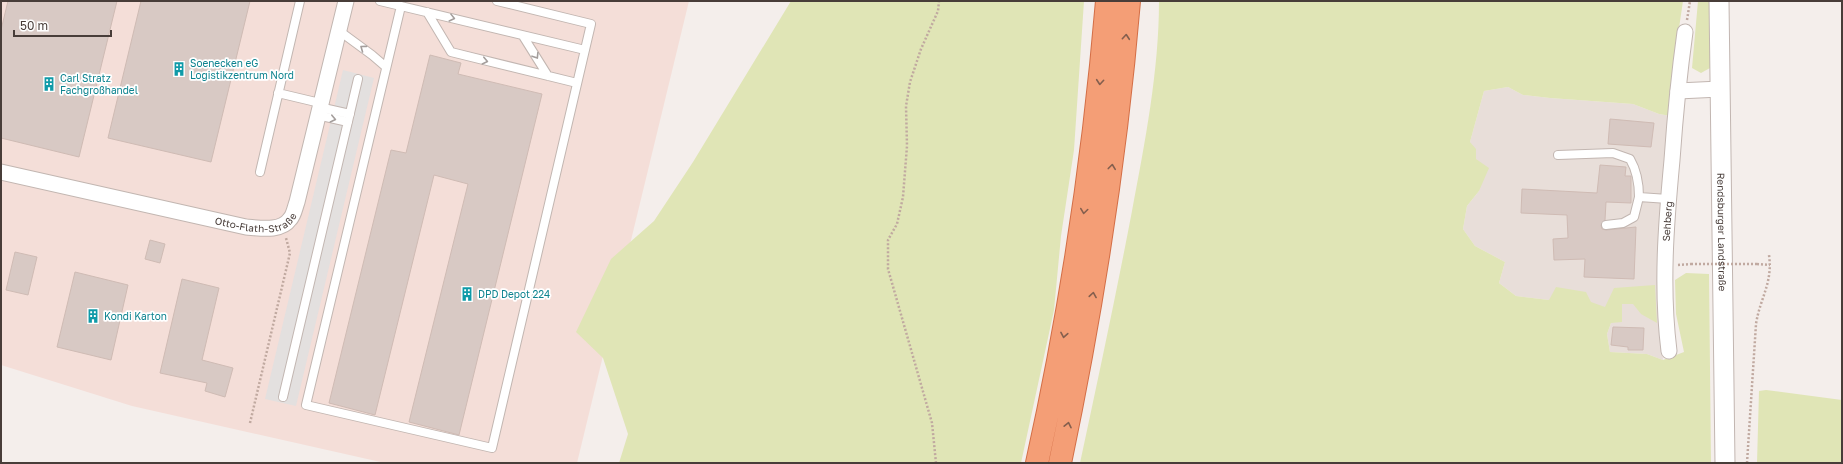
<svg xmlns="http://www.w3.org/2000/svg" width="1843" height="464" font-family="'Golos Text',sans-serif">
<rect width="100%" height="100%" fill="#f4eeeb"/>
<path fill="#e8ded9" d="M1508,87L1523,95L1550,98L1633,104L1659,114L1671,116L1661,329L1663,360L1647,354L1610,352L1607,334L1611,323L1549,300L1516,296L1499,283L1505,262L1475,246L1463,229L1467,206L1479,191L1476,159L1470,142L1484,91Z"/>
<path fill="#f4ded8" d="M1,1H689L577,463H385L132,406L1,365Z"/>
<path fill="#e0e5b6" d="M791,1H1084L1074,150L1061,236L1054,310L1021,463H619L628,434L603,358L576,332L611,259L654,221L693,162Z
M1159,1H1683L1674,62L1671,116L1659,114L1633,104L1550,98L1523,95L1508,87L1484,91L1470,142L1476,149V159L1489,168L1479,191L1467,206L1463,229L1475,246L1505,262L1499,283L1516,296L1549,300L1556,287L1586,292L1591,302L1605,307L1614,288L1655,285L1657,323L1641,314L1633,304H1622V322L1611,323L1607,334L1610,352L1647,354L1663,360L1684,352L1676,314L1675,280L1686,273L1709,274L1711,463H1080C1098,379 1116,295 1132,211C1145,142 1159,71 1159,1Z
M1698,1H1710V68L1701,73L1692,68Z
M1766,390L1842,400V463H1757L1759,391Z"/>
<path fill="#e3e0df" d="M343,70L374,78L296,406L265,399Z"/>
<path fill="#d8c9c4" stroke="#cfbbb4" d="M8,1H117L79,157L1,138V30Z
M141,1H250L211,162L108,138Z
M430,55L461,63L458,74L542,94L459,435L409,422L468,184L434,175L375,415L329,403L391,150L406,153Z
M1610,119L1654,123L1651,147L1608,144Z
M1600,165L1626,167L1625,176H1631V203L1606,202L1605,220L1601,225L1602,229L1606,230L1636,227L1634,279L1584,277L1585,259L1554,260L1553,239L1568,238L1567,215L1521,213L1522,189L1597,193Z
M150,240L165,244L160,263L145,259Z
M15,252L37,257L28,295L6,290Z
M75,272L128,285L111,360L57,347Z
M182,279L219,288L202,360L233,368L225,397L205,391L207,383L160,373Z
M1613,327L1644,328L1643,350H1628V347L1611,345Z"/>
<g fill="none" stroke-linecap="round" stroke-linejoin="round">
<defs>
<path id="service" d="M380,1L585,50
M401,6L306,405L492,448L591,24L497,1
M427,12L451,52L577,83
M338,30L372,55L386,67
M523,36L548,76
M278,93L320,103
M319,107L350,114
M317,115L348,122
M1558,155L1613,153L1630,159C1637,171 1639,183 1639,197
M260,172L300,1
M1606,225L1623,223L1634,217L1639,197L1668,199
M283,397L358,79"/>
<g id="minor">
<path d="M1678,91L1720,89"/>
<path id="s1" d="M1,172L246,227C260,228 281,232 290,219C294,215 295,207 297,202L346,1"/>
<path id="s2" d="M1669,351C1661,287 1666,224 1672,160C1675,117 1679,75 1685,32"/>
</g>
<g id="tertiary">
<path id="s3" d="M1719,1L1725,463"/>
</g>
<path id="motorway" d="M1037,463C1071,310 1094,157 1107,1
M1060,463C1092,310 1116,157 1129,1"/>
</defs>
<use href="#service" stroke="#c2b6b1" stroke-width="10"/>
<use href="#minor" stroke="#c2b6b1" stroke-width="17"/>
<use href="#tertiary" stroke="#c2b6b1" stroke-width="21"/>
<use href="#motorway" stroke="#d36e46" stroke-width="24"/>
<path stroke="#c0a9a0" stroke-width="2.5" stroke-dasharray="2 2" stroke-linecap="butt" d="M1687,20L1690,1
M1757,264L1770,265
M1678,265L1691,264
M250,423L290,253L286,238
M936,463L932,423L888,269V240L897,224L903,197L907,146L906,106L910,82L921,49L938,11L939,1
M1747,463L1756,324C1760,298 1773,283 1769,255"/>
<use href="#service" stroke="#fff" stroke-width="8"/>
<use href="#minor" stroke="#fff" stroke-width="15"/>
<use href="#tertiary" stroke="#fff" stroke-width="19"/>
<use href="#motorway" stroke="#f49e76" stroke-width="22"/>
<path stroke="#c0a9a0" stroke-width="2.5" stroke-dasharray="2 2" stroke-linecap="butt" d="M1691,264H1757"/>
</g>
<defs><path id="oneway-chevron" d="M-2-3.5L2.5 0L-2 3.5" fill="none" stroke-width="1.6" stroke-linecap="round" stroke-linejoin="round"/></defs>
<g stroke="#a49e9c">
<use href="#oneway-chevron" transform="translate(452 18) rotate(14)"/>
<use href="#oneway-chevron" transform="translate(363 48) rotate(-144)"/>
<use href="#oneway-chevron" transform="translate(536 56) rotate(58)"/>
<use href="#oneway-chevron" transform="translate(485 61) rotate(13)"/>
<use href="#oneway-chevron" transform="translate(333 119) rotate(13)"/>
</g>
<g stroke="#845f4e">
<use href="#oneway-chevron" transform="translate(1126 37) rotate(-85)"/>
<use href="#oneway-chevron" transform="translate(1100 82) rotate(95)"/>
<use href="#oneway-chevron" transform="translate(1112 167) rotate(-83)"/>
<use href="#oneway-chevron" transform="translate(1084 211) rotate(98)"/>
<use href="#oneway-chevron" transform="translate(1093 295) rotate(-81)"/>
<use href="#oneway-chevron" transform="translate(1064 335) rotate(100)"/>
<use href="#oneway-chevron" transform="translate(1068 425) rotate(-78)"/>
</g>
<defs>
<symbol id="building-bare" viewBox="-9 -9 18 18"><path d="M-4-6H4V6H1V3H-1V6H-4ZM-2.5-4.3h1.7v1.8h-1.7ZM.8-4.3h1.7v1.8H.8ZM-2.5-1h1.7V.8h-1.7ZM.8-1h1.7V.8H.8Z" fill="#0f9aa8" stroke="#fff" stroke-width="2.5" paint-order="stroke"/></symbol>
</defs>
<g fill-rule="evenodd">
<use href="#building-bare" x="169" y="59" width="20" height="20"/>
<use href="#building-bare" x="39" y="74" width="20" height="20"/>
<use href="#building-bare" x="457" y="284" width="20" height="20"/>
<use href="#building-bare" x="83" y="306" width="20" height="20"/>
</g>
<g text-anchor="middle" stroke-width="3.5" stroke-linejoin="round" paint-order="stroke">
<g font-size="10" fill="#0d838f" stroke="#fff" text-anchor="start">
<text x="190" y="67">Soenecken eG<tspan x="190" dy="12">Logistikzentrum Nord</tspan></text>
<text x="60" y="82">Carl Stratz<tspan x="60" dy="12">Fachgroßhandel</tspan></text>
<text x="478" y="298">DPD Depot 224</text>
<text x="104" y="320">Kondi Karton</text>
</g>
<g font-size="10" fill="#483d39" stroke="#fff">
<text dy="4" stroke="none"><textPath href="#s1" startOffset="262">Otto-Flath-Straße</textPath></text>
<text dy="4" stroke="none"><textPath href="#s2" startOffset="130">Sehberg</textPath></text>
<text dy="4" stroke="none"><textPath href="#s3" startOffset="231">Rendsburger Landstraße</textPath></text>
</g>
</g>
<rect width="1843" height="464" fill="none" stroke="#483d39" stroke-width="4"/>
<path d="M14 30v6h97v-6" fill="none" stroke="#483d39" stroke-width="2"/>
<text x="20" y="30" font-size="12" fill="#483d39" stroke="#ffffff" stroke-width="3" paint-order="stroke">50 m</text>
</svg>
